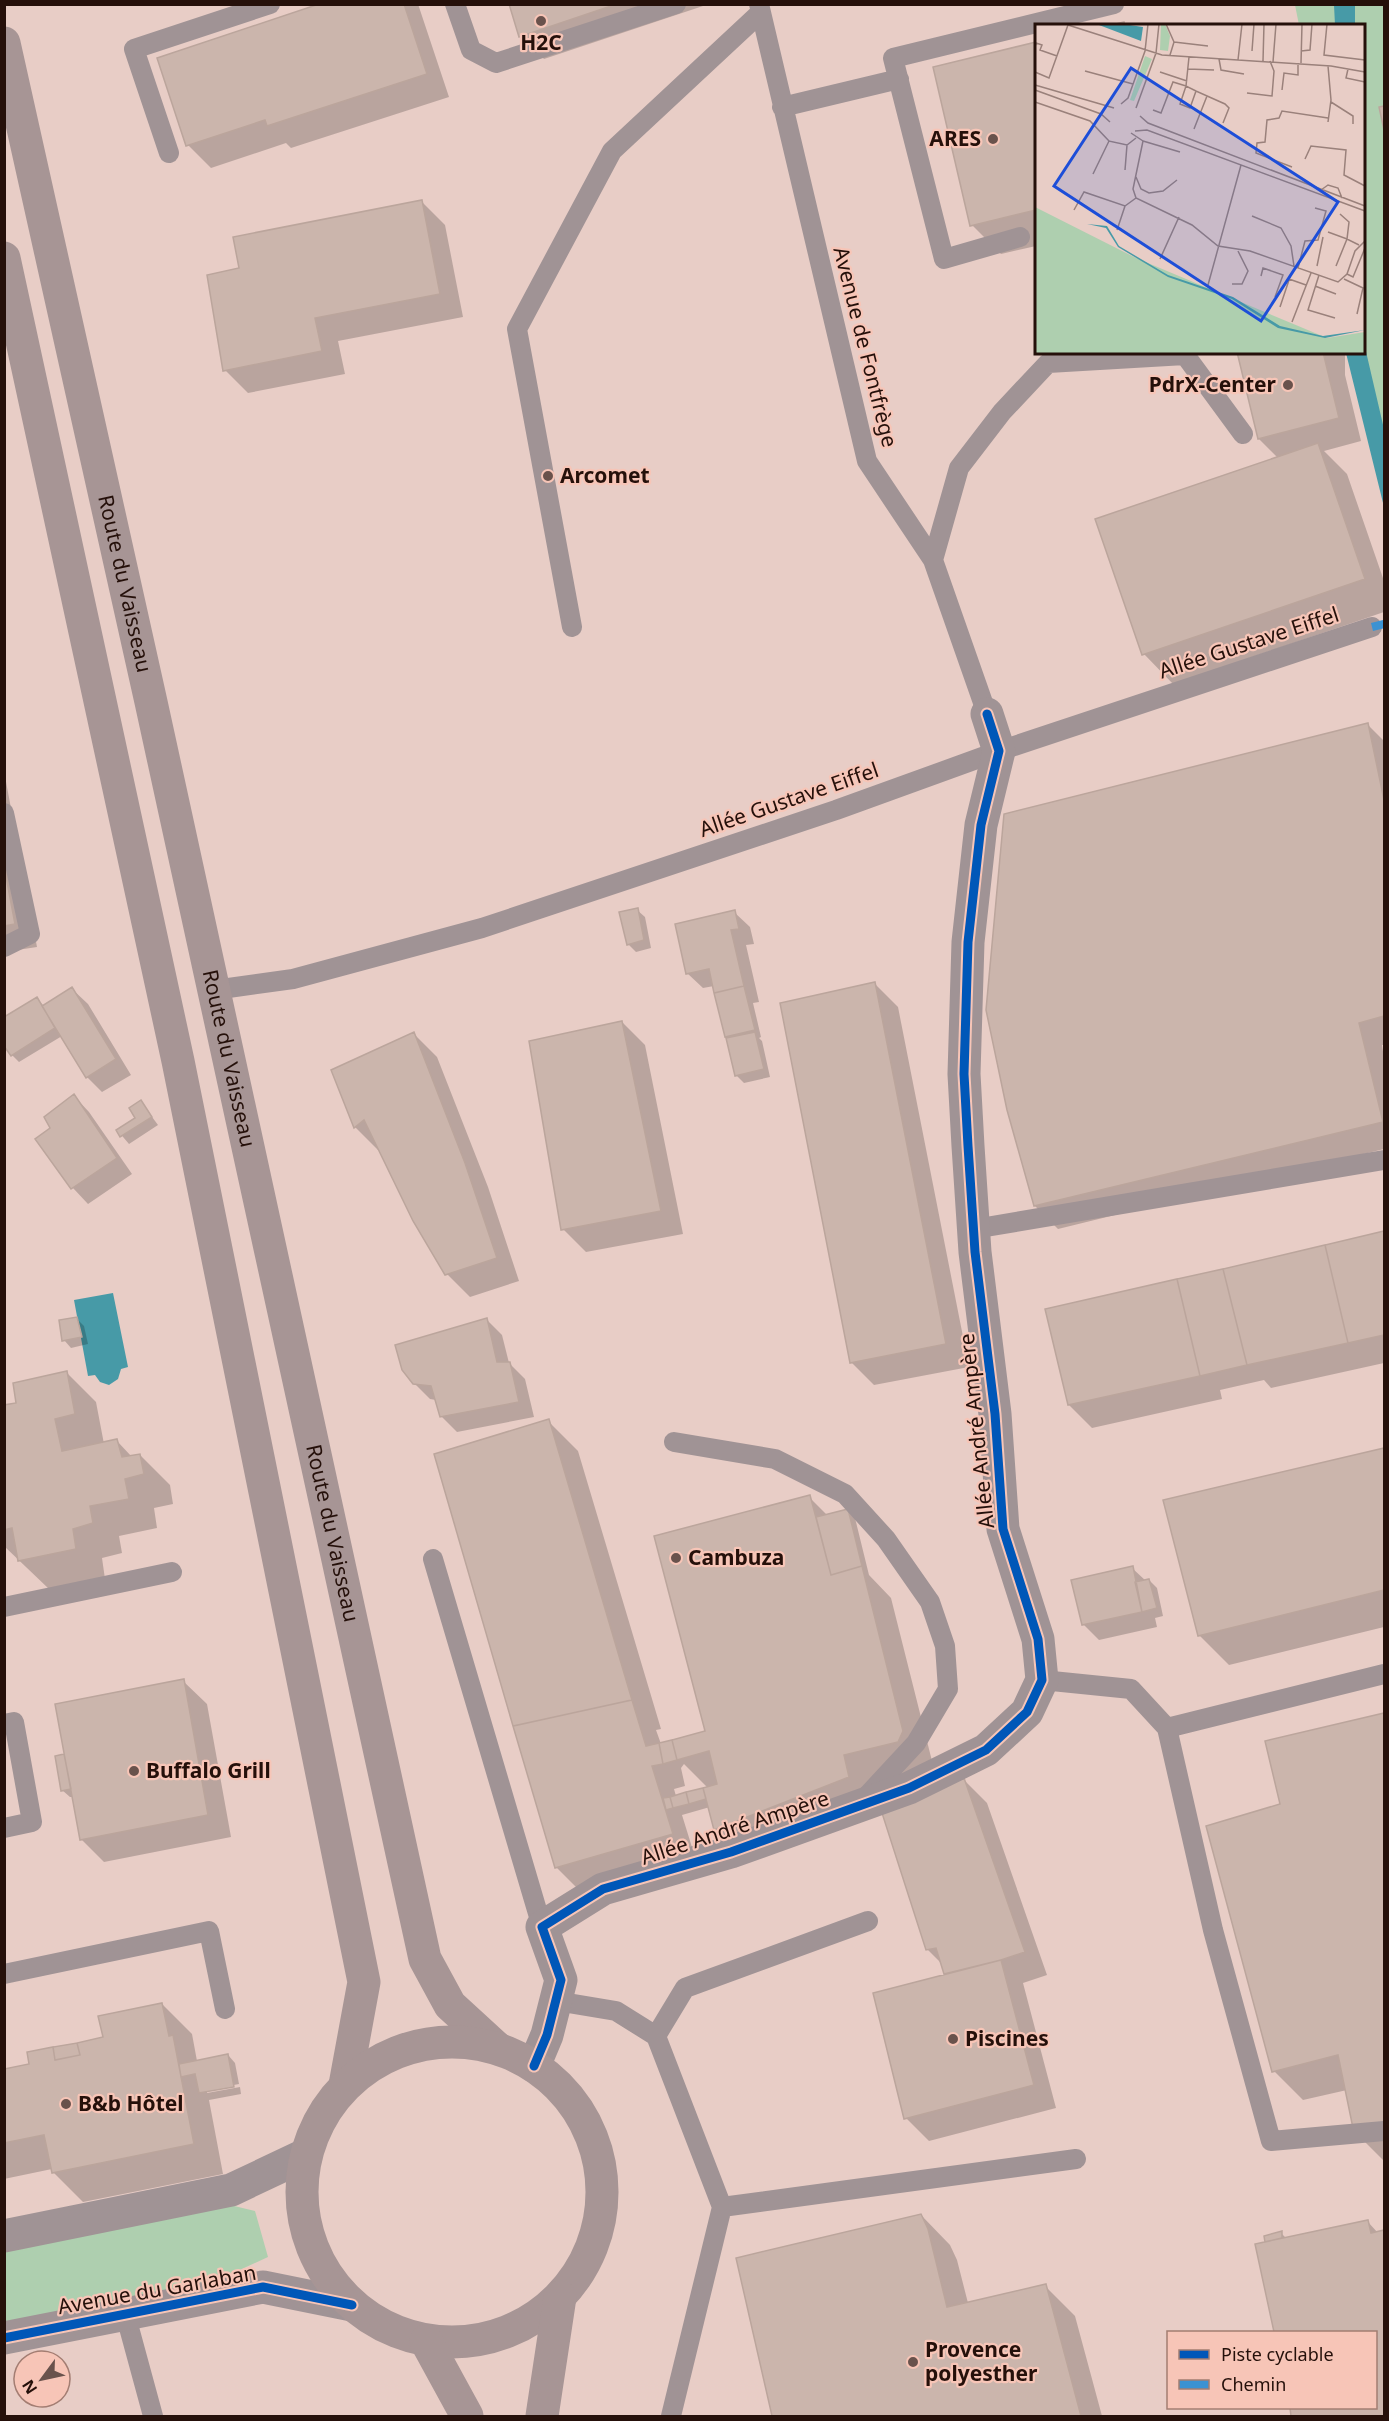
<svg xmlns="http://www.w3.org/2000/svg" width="1389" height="2421" font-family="'Noto Sans',sans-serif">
<rect width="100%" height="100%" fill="#e8cdc6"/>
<path fill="#aecfaf" d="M1295,5H1384V502L1364,352V26L1299,25Z
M230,2205L255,2211L268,2257L222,2278L5,2326L4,2250Z"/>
<path fill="#479aa7" d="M1334,5H1355V25H1335Z
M1364,343L1384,429V507L1346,353L1364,352Z
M113,1293L128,1367L121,1369L118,1379L109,1385L100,1382L95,1375L88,1376L74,1300Z"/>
<path fill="#0003" fill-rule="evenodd" d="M323,4H418L449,97L291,148L286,143L211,168L188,145Z
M510,4H706V5L544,59L521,36Z
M1036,44V246L1001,254L972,225L935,68Z
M422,202L445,225L463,317L338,341L345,374L248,393L225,370L241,269Z
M1239,352H1345V375L1361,441L1324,451L1347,474L1384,581V612L1173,684L1144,654L1097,520L1278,458L1259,439Z
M1368,725L1384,741V1045H1382L1384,1058V1149L1058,1229L1035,1206Z
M4,771L37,947L4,952Z
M637,910L645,917L651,948L636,952L628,944Z
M734,912L750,927L754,944L746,945L759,1002L753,1003L761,1037L759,1038L762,1041L770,1077L744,1083L736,1075L714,986L703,988L687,973Z
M875,984L898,1007L969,1367L874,1385L851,1362Z
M72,989L88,1004L131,1075L102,1092L87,1077L62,1036L19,1062L12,1055L37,999L44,1006Z
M622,1022L645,1045L683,1234L586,1252L563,1229Z
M414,1034L437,1057L488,1187L519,1281L470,1297L447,1274L380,1148L378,1150L355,1127Z
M74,1096L89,1112L132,1174L88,1204L73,1188L37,1139L52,1128Z
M141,1102L158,1125L129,1144L118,1131L137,1118Z
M1384,1233V1363L1271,1388L1264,1380L1220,1390L1222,1399L1092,1428L1069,1405L1047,1311Z
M77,1319L84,1326L88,1344L71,1348L64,1340Z
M486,1319L502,1335L509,1363L525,1379L534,1417L457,1432L441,1416L436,1400L430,1399L414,1383Z
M67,1373L96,1402L104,1444L117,1441L132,1457L140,1455L170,1485L173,1504L154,1508L157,1528L119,1536L122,1553L102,1558L105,1579L49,1589L4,1546V1407L17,1404Z
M548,1421L578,1451L661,1729L656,1730L661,1744L707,1732L809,1497L828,1516L847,1511L855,1518L869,1575L891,1598L932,1761L745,1859L715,1829L710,1807L682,1815L695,1857L579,1890L556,1867ZM684,1764L708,1788L676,1796L674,1789L685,1786L681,1768Z
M1384,1449V1627L1229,1665L1199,1635L1165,1501Z
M1132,1568L1146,1581L1149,1580L1157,1588L1163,1616L1155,1618L1157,1627L1099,1640L1083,1624Z
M183,1681L207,1704L231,1837L104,1862L81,1839L73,1797H70L62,1790L63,1756L66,1759Z
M1384,1714V2161L1355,2132L1347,2090L1303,2100L1274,2071L1282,1805L1267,1742Z
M964,1780L987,1803L1047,1975L1023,1983L1056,2108L929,2141L906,2118L946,1976L943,1965L927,1949Z
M162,2004L192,2034L197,2061L228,2055L235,2063L239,2084L207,2090V2093L240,2087L241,2094L209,2100L223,2174L83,2202L53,2172L52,2169L4,2179V2070L31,2065L104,2038Z
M921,2215L950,2245L957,2260L968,2303L1045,2286L1075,2316L1102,2416H774L738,2259Z
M1368,2222L1378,2233L1384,2231V2416H1293L1291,2408H1376V2332H1275L1257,2245L1267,2243L1281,2233L1287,2239Z"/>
<path fill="#cbb5ac" stroke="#bba59c" stroke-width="1.5" d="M319,4H404L427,74L267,126L265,120L186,146L157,58Z
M509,4H617L519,37Z
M1124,22L1125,26H1108Z
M1036,42V210L970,226L933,67Z
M1384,106V130L1379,107Z
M422,200L440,294L315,318L322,351L223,371L207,275L239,268L233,237Z
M1237,352H1323L1339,418L1258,439Z
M1318,443L1365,579L1142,655L1095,519Z
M1368,723L1384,800V1016L1359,1023L1383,1122L1034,1206L1007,1110L986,1010L1004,814Z
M4,866L15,924L4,926Z
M638,908L644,940L627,945L619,912Z
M735,910L739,929L731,930L744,986L714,993L709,969L686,974L675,924Z
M875,982L946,1344L850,1363L780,1003Z
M744,986L755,1030L725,1037L714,993Z
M72,987L116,1059L86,1078L42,1006Z
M37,997L55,1028L11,1056L4,1046V1017Z
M622,1021L661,1211L561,1230L529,1041Z
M414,1032L465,1163L497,1258L445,1275L413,1221L364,1120L354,1128L331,1070Z
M755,1032L764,1069L735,1076L726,1038Z
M74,1094L117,1158L71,1189L35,1139L50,1128L44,1117Z
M141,1100L152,1117L120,1137L116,1130L135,1118L129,1108Z
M1384,1231V1335L1348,1343L1325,1245Z
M1325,1245L1348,1343L1247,1365L1223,1269Z
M1223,1269L1247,1365L1200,1376L1177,1279Z
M1177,1279L1200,1376L1068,1405L1045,1309Z
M77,1317L82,1337L62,1341L59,1320Z
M487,1318L497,1362H510L519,1402L440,1417L431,1386L413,1384L402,1370L395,1345Z
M67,1371L75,1414L55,1419L62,1451L117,1439L122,1457L140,1454L144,1474L125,1479L129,1499L90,1506L93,1523L73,1529L76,1549L18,1561L12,1528L4,1530V1405L16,1403L13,1383Z
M549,1419L632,1700L513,1726L434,1454Z
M1384,1448V1590L1198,1636L1163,1500Z
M810,1495L831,1575L862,1566L903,1731L898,1742L844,1755L849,1777L714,1830L703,1788L717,1784L709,1751L677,1760L672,1740L705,1731L654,1536Z
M848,1509L862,1566L831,1575L816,1517Z
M1133,1566L1142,1612L1082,1625L1071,1580Z
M1149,1579L1157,1608L1142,1612L1135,1582Z
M184,1679L208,1815L80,1840L55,1704Z
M632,1700L646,1746L659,1743L663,1764L652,1766L673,1834L555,1868L513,1726Z
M1384,1713V2125L1354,2133L1338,2055L1272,2072L1206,1826L1280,1804L1265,1741Z
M672,1740L677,1760L663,1764L659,1743Z
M64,1754L71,1789L61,1791L55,1756Z
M964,1778L1025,1952L1001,1960L944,1974L936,1948L926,1950L882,1813Z
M703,1788L706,1799L689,1804L686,1792Z
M686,1792L689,1804L673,1808L670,1797Z
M670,1797L673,1808L666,1810L663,1798Z
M1001,1960L1034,2085L904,2119L873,1993Z
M162,2003L169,2036L173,2035L194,2144L52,2173L44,2135L4,2143V2069L29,2064L27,2052L53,2047L55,2060L80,2055L77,2043L103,2037L98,2016Z
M77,2043L80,2055L55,2060L53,2047Z
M228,2054L234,2087L199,2093L195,2074L181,2077L179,2064Z
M921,2214L928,2229L947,2307L1046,2284L1081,2416H772L736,2258Z
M1368,2220L1371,2233L1384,2230V2416H1291L1290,2408H1376V2332H1274L1255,2244Z
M1282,2231V2238L1265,2242L1264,2236Z"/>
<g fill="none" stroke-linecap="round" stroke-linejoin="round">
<path stroke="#a09395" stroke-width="20" d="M455,4L471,50L496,63L676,4
M759,4L867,461L933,560L987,714
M782,107L899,79
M169,153L134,49L270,4
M1020,237L944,259L893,58L1114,4
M933,560L959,468L1002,412L1048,363L1185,355L1243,434
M572,627L517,329L612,151L760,13
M4,813L30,934L4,947
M214,990L293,979L482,928L836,810L999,751L1372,627
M974,1229L1384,1160
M674,1442L775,1459L845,1494L886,1539L930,1602L945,1646L948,1689L916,1743L865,1798
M433,1559L542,1927
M4,1607L172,1572
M1042,1680L1131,1689L1167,1728L1213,1930L1271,2141L1384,2131
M4,1724L14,1722L32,1822L4,1828
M1167,1728L1384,1674
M4,1974L209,1931L225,2009
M556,2001L616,2011L656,2036L722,2207L1076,2159
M656,2036L685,1988L868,1921
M125,2313L153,2416
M671,2416L722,2207"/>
<path stroke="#a09395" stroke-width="33" d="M534,2066L547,2035L561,1980L542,1927L603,1889L731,1852L909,1788L986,1750L1027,1712L1042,1680L1038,1639L1003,1529L995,1414L975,1252L968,1146L964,1074L968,942L981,825L999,751L987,714
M4,2236L231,2190L305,2155
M4,2338L263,2287L352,2305"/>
<g stroke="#a79595" stroke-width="33">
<path id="s1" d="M4,43L151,702L425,1959L450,2005L497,2048"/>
<path d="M4,258L178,1061L364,1982L345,2085"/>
<circle cx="452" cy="2192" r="150"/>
<path d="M426,2341L467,2416"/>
<path d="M542,2416L560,2297"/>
</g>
<path stroke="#3b92d2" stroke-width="8" stroke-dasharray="15 8" stroke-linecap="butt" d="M1372,627L1384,624"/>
<defs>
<path id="cycleway" d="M534,2066L547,2035L561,1980L542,1927L603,1889L731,1852L909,1788L986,1750L1027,1712L1042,1680L1038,1639L1003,1529L995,1414L975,1252L968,1146L964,1074L968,942L981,825L999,751L987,714
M4,2338L263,2287L352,2305"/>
</defs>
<use href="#cycleway" stroke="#f7c5b7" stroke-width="13"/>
<use href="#cycleway" stroke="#0057b8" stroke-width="9"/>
</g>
<g fill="#69524c" stroke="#f7c5b7" stroke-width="2">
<circle cx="541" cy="21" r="6"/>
<circle cx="993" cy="139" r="6"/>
<circle cx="1288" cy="385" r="6"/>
<circle cx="548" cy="476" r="6"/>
<circle cx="676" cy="1558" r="6"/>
<circle cx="134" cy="1771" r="6"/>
<circle cx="953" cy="2039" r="6"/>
<circle cx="66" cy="2104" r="6"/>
<circle cx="913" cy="2362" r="6"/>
</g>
<g text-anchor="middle" stroke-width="4.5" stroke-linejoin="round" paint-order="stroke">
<g font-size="21" font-weight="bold" fill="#25100a" stroke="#f7c5b7" text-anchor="start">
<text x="541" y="50" text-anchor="middle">H2C</text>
<text x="981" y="146" text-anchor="end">ARES</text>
<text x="1276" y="392" text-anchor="end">PdrX-Center</text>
<text x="560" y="483">Arcomet</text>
<text x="688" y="1565">Cambuza</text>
<text x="146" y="1778">Buffalo Grill</text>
<text x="965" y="2046">Piscines</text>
<text x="78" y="2111">B&amp;b Hôtel</text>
<text x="925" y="2357">Provence<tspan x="925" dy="24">polyesther</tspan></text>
</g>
<g font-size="21" fill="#25100a" stroke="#f7c5b7">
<text transform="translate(865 347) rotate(76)" y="7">Avenue de Fontfrège</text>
<text dy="7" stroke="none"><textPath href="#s1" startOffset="554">Route du Vaisseau</textPath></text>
<text transform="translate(1249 643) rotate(-18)" y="7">Allée Gustave Eiffel</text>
<text transform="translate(789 800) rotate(-19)" y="7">Allée Gustave Eiffel</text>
<text dy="7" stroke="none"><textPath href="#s1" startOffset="1040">Route du Vaisseau</textPath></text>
<text transform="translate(977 1431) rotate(-96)" y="7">Allée André Ampère</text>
<text dy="7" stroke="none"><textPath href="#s1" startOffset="1526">Route du Vaisseau</textPath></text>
<text transform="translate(735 1828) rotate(-18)" y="7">Allée André Ampère</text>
<text transform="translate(157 2290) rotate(-10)" y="7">Avenue du Garlaban</text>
</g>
</g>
<g transform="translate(1035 24)">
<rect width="330" height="330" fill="#e8cdc6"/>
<path d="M126,0H130L135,12L133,27L125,26ZM110,32L117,35L99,77L95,76ZM0,183L101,234L292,314L330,308V330H0Z" fill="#aecfaf"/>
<path d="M88,0L108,3L106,17L64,1ZM52,200L72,202L84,222L133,251L198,273L245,302L288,312L330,306L290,314L243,304L197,275L133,253L83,223L71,204Z" fill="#479aa7"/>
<path fill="none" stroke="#9a817b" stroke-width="1.5" d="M131,0L139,18L135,31M292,0L289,31L330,36M139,18L173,22M0,23L1,19L7,21L5,26L22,32M217,27L219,0M266,27L275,26L277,0M184,35L186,46L209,50M203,36L207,0M228,37L229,0M238,38L241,0M266,39L267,0M153,45L179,46M313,45L311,54L330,58M50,47L98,60M0,48L14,54L33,1L127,31L296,42L330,48M125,48L152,57M0,61L79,84M0,66L66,90L75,98M247,66L249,49L263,51V39M161,67L151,62L145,80L155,84L161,67L190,80L194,84L188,99M212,69L237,72L239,47L235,37M0,78L55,97L74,117M296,78L318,92V100M86,80L93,74L110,27L113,0M101,84L121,29L124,0M118,86L126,89L138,58L151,62L154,33M105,92L113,99L330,182M293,98L296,76L293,42M159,105L172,72M100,107L112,106L330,187M96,109L108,117L98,165L101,174L157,201L183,222L215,227L303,258L312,250L320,227L330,217M108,117L145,128M270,135L276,122L311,126L309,151L330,162M257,143L221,129L222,119L230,118L232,96L244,94L247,87L293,94M90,146L92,121M58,150L74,117L92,121L101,114M101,153L106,165L114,169L128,167L142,156M286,166L293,161L303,164L307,174M39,186L49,168L90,182L101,174M217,192L246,204L256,222L259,242M82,206L90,182M293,208L312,215L314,198L305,190M125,235L144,193M282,242L288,213M301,242L312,215L324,221M263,244L270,217L283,216L291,187L280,184M312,250L318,253L330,224M284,251L273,286L300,294M226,252L228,244L248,251L240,273M254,255L271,261M309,255L328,264L322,290M197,260H207L213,247L203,227M173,261L206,141M280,262L301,270M245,283L256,250M257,298L276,249"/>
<path fill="#1d4ed8" fill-opacity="0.15" stroke="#1d4ed8" stroke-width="3" d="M96,44L303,178L226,297L19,162Z"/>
<rect width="330" height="330" fill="none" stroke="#25100a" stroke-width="3"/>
</g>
<rect width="1389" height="2421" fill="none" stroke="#25100a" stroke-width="12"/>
<rect x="1167" y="2331" width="210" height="78" fill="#f7c5b7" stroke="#a37d72" stroke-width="1.5"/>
<rect x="1179" y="2350" width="30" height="9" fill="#0057b8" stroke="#a37d72" stroke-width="1.5"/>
<text x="1221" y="2361" font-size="18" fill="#25100a">Piste cyclable</text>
<rect x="1179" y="2380" width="30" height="9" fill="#3b92d2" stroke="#a37d72" stroke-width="1.5"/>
<text x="1221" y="2391" font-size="18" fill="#25100a">Chemin</text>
<g transform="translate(42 2379) rotate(237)"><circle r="28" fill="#f7c5b7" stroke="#a37d72" stroke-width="1.5"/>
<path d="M0-4.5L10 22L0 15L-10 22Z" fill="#69524c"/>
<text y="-9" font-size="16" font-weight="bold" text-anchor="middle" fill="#25100a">N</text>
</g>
</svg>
